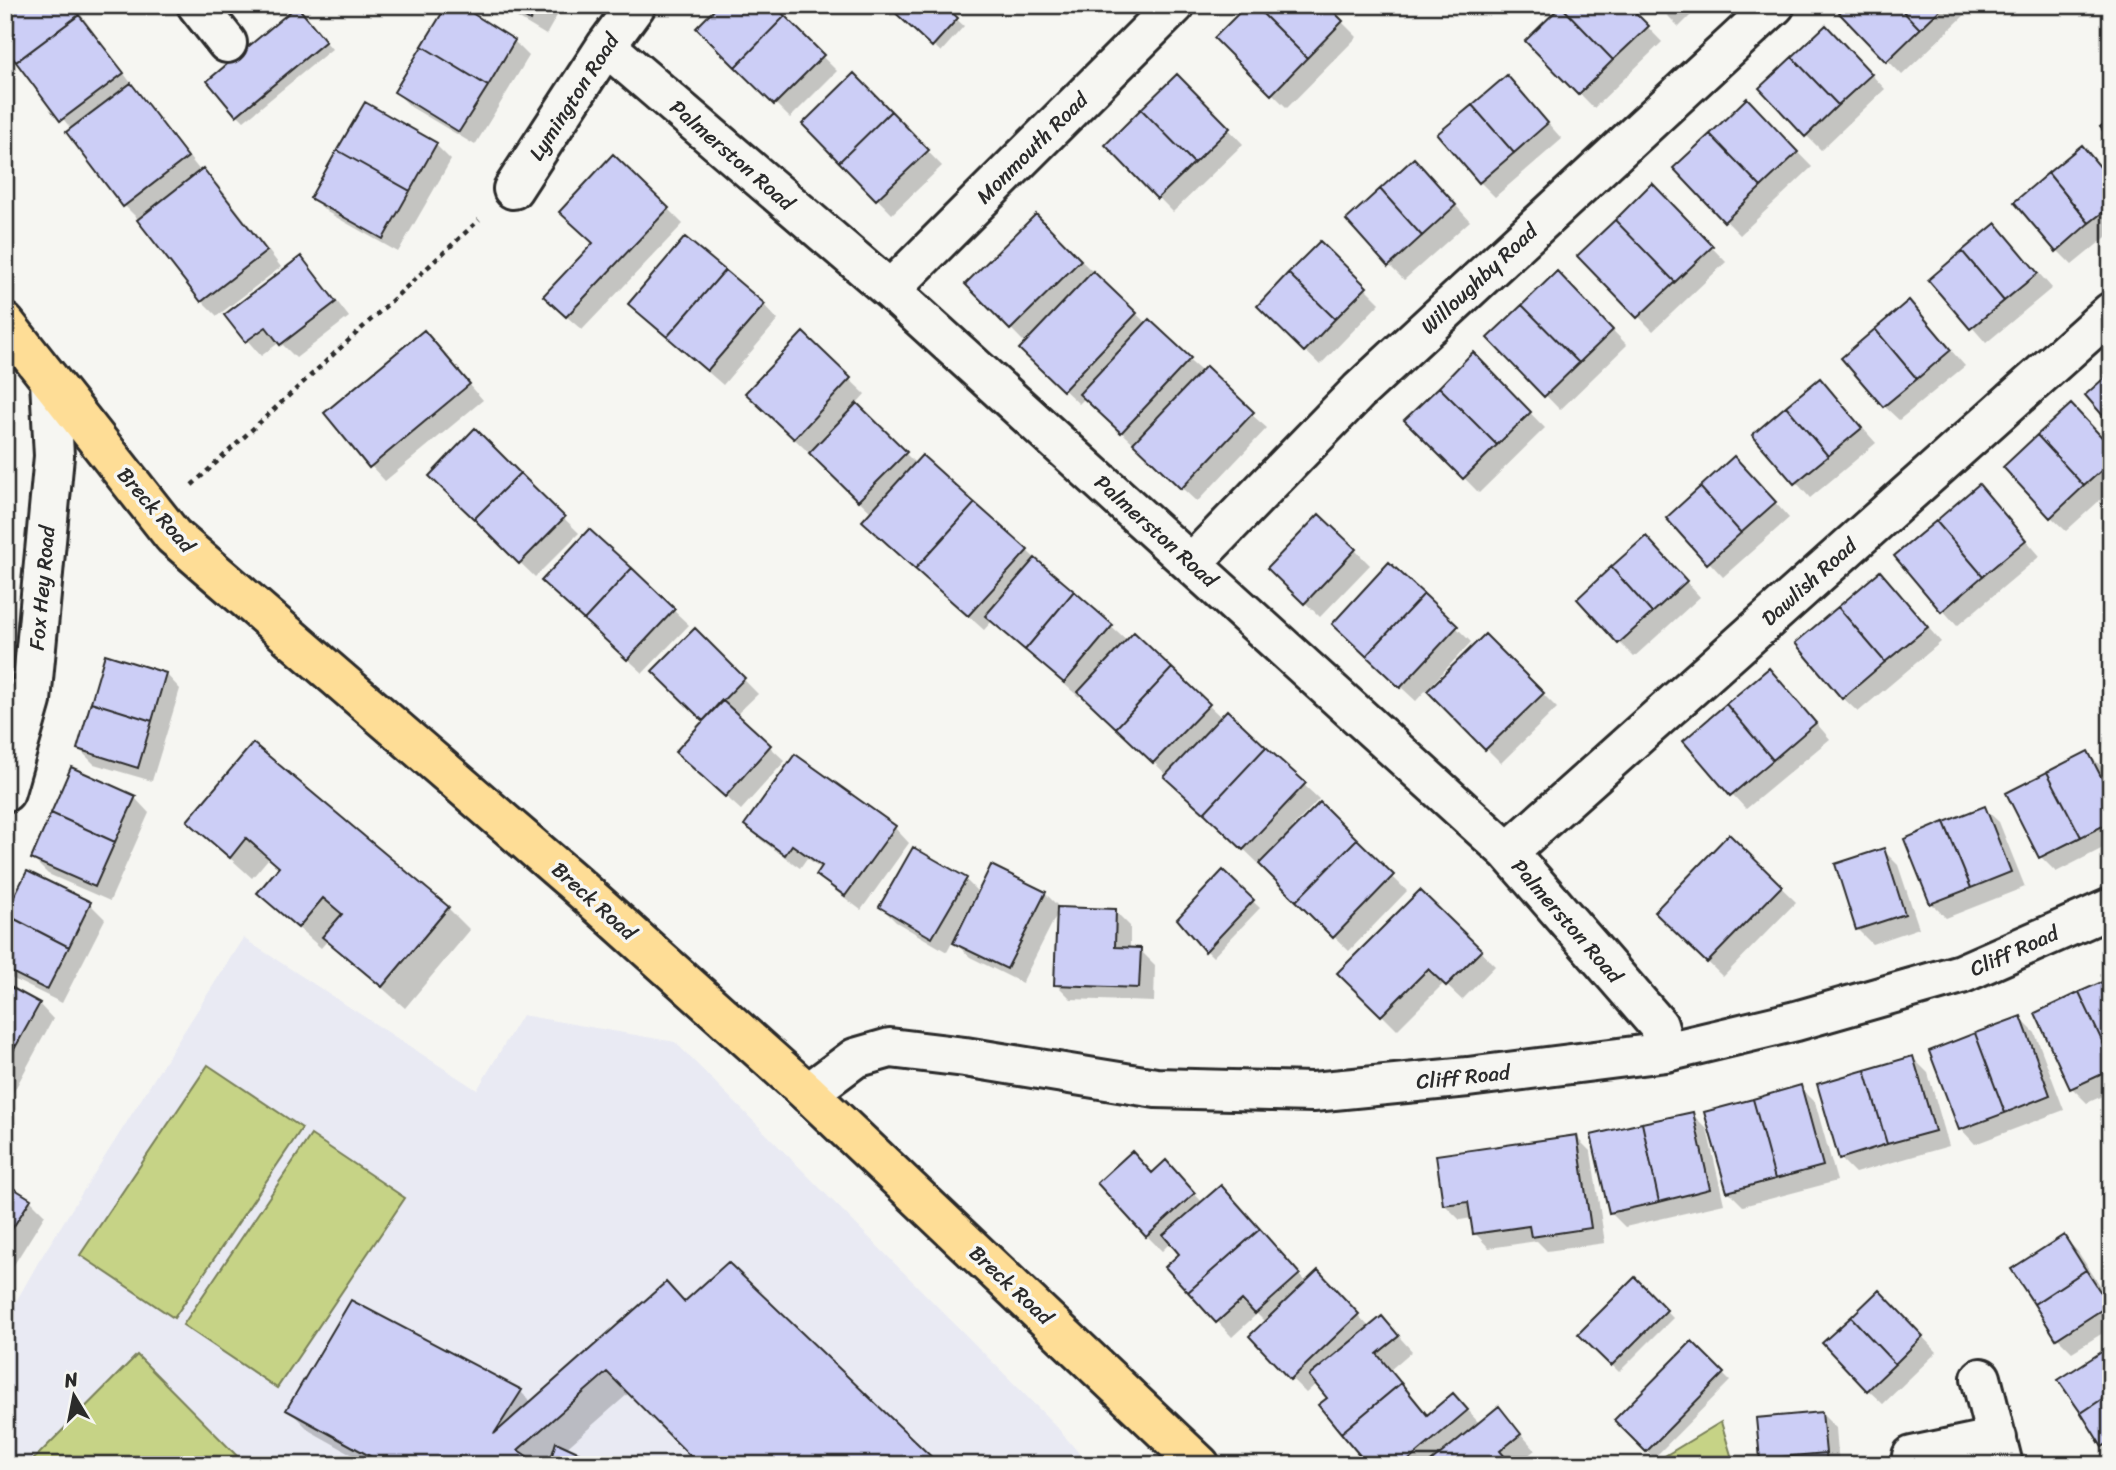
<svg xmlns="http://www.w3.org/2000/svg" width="2116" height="1470" font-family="Sriracha,sans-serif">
<rect width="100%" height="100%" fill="#f6f6f2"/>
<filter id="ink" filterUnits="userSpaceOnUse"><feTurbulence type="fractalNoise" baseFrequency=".0143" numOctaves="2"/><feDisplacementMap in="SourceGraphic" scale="14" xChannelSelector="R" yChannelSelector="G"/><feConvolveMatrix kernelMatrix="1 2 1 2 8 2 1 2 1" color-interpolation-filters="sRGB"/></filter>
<g filter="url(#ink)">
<path fill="#e9eaf3" d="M243,938L477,1090L522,1015L675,1042L1056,1426L1089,1465H5V1321L39,1261Z"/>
<path fill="#c6d386" stroke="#787f58" stroke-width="2" d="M208,1065L302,1128L174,1318L80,1255Z
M311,1135L405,1198L277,1388L183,1325Z
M137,1355L246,1465H28Z
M1721,1422L1734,1465H1650Z"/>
<path fill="#0003" d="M5,5H74L136,90L201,172L203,170L218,185L281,267L217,316L202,301L140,221L124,205L72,130L5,45Z
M496,5H563L546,35Z
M770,5L837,71L790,118L699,28Z
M891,5H941L964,26L941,52Z
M1056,5H1077L1066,16Z
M1325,5L1357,37L1287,108L1216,38Z
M1564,5H1626L1662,42L1594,108L1528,41Z
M1657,5H1701L1679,27Z
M1850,5H1961L1968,12L1902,75L1842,13Z
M304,16L332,49L244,121L237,114Z
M514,41L529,56L475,145L411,107L396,92Z
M1841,42L1885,89L1821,150L1806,135Z
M854,76L942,166L892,214L805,124Z
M1177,76L1243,144L1173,212L1107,145Z
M1507,77L1562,139L1495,197L1480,182Z
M1747,101L1812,167L1740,235L1675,169Z
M365,105L436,145L451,160L398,252L327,212L312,197Z
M2082,147L2111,179V233L2072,265L2057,250Z
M1429,176L1470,221L1404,280L1389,265Z
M1652,186L1726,262L1653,331L1579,256Z
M668,209L683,224L582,330L560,311Z
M1036,217L1147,324L1267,428L1197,502L1085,398L1079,404L1036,363L1026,344L967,284Z
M1996,225L2052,288L1986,343L1931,280Z
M1320,243L1380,303L1320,365L1259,306Z
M301,259L316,274L349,317L296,358L280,342L261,356L226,316Z
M1557,273L1627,345L1560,410L1490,338Z
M1909,303L1965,366L1899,420L1884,406Z
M630,304L764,305L778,320L723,385Z
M424,332L483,400L385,481L371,466Z
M803,335L865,394L856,404L916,464L1027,551L1128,642L1134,635L1222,718L1304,785L1319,799L1292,828L1294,831L1320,805L1407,891L1349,951L1082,693L1079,697L992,621L984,630L879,536L872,513L762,408Z
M1473,355L1545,428L1479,493L1407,420Z
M1820,380L1876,443L1810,498L1755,435Z
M475,431L579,533L535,577L431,476Z
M2111,448V490L2066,531L2051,517Z
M1749,473L1789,518L1723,577L1709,562Z
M1979,486L2040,556L1957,626L1896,557Z
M589,531L689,625L643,673L558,596Z
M1355,550L1370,565L1320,617L1270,568Z
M1660,553L1700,597L1634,657L1619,642Z
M1880,573L1941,642L1858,712L1843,698Z
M1456,627L1471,642L1434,682L1436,684L1485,636L1557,708L1501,763L1427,689L1416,701L1349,639Z
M695,630L758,694L736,715L785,761L741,810L692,766L705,721Z
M166,674L180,689L152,781L94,764L79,749Z
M1783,685L1830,739L1746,809L1732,794Z
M253,746L448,908L470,930L405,1008L328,940L321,948L259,893L280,869L268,859L252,878L189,821Z
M2088,754L2103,768L2111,784V844L2056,872L2041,857L2008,794Z
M135,798L149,813L110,901L48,874L33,859Z
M1984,808L1999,822L2025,887L1946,918L1931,903Z
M746,825L895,828L909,843L861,910L833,889L818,875L822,869L807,858L800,868L761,840Z
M1729,837L1796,902L1723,977L1656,912Z
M1883,850L1898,865L1919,928L1872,944L1857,929Z
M1223,873L1260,908L1213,957L1206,950Z
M966,880L979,893H1045L1060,908L1022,983L970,957L953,941L947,952L896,922L881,907Z
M1420,892L1495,966L1462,1000L1444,983L1397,1030L1340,973Z
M90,904L105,919L62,1003L5,975V918Z
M1115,911L1130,926V949L1140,950L1155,965L1154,1002L1071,999L1056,984Z
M2111,980V1092L2087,1103L2072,1088Z
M5,986L39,1004L53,1019L8,1102L5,1100Z
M2020,1018L2035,1033L2064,1110L1975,1144L1961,1129Z
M1913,1058L1928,1073L1949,1146L1855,1173L1840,1158Z
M1800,1087L1815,1102L1837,1181L1743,1206L1728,1191Z
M1692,1114L1707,1129L1724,1204L1625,1227L1610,1212Z
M1576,1137L1591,1152L1605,1243L1547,1251L1537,1241L1489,1248L1475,1233L1472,1218L1460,1220L1445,1205Z
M1153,1175L1180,1178L1203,1203L1236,1202L1307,1283L1333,1288L1370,1328L1382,1318L1412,1351L1390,1370L1428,1416L1453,1395L1480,1424L1499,1409L1535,1450L1516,1465H1370L1321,1406L1330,1398L1317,1383L1306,1393L1291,1378L1265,1322L1257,1314L1232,1337L1167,1267L1182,1254L1171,1242L1162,1251L1147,1236Z
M5,1185L30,1200L45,1215L10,1271L5,1268Z
M2064,1237L2078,1252L2111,1302V1328L2072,1352L2058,1338Z
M1635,1279L1673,1318L1619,1372L1580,1334Z
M666,1284L685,1303L629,1393L547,1465H371L310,1431L288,1409L521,1392L532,1403Z
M1894,1307L1937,1352L1883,1404L1868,1390Z
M1692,1344L1730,1381L1654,1458L1617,1420Z
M2111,1348V1453L2104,1446Z
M1821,1413L1836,1428L1839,1465H1763Z"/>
<path fill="#cccef6" stroke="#2b2b2b" stroke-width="2" d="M5,5H72L79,15L16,62L5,48Z
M447,5H459L515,40L488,86L422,46Z
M504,5H540L530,21Z
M719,5H773L785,16L735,67L696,28Z
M944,5L958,18L932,47L888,6Z
M1247,5H1254L1307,58L1271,95L1214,38Z
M1254,5H1327L1343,21L1307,58Z
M1628,5L1649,26L1613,60L1561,6Z
M1848,5H1897L1920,29L1886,62L1839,13Z
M1897,5H1945L1920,29Z
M297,6L326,41L236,116L207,81Z
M1561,6L1613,60L1578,95L1525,41Z
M79,15L124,73L60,121L16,62Z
M785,16L824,55L774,105L735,67Z
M1826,25L1872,74L1838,105L1792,57Z
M422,46L488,86L459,132L394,92Z
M1792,57L1838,105L1805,137L1759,88Z
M854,73L891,111L839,162L802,124Z
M1177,74L1230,128L1194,163L1141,109Z
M1507,75L1548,123L1514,153L1472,105Z
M131,83L188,157L123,207L66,132Z
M1747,98L1798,152L1761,187L1710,134Z
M365,102L437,143L410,191L337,150Z
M1472,105L1514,153L1479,183L1437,134Z
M1141,109L1194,163L1157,199L1105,145Z
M891,111L929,150L876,200L839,162Z
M2111,118V140L2100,127Z
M1710,134L1761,187L1724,222L1673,168Z
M2082,145L2111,180V206L2089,223L2048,173Z
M337,150L410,191L383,239L310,198Z
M613,154L669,208L566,317L543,296L593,243L559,212Z
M1414,158L1456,205L1422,236L1380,189Z
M203,168L267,251L201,302L137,220Z
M2048,173L2089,223L2056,252L2014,202Z
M1652,183L1713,246L1675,282L1615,220Z
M1380,189L1422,236L1388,267L1346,220Z
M1036,214L1081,260L1010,330L965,284Z
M1615,220L1675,282L1637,318L1577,256Z
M1996,223L2038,273L2004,301L1962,251Z
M685,237L725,270L667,337L628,304Z
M1320,241L1367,287L1335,319L1288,273Z
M1962,251L2004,301L1970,329L1928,280Z
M301,256L336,302L280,345L266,327L245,342L224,315Z
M725,270L765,304L707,371L667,337Z
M1093,271L1137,313L1063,391L1019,349Z
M1557,271L1613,330L1579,363L1522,305Z
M1288,273L1335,319L1304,352L1257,306Z
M1909,300L1951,350L1917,379L1875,329Z
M1522,305L1579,363L1544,397L1487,338Z
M1149,319L1191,358L1121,433L1079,394Z
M1875,329L1917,379L1883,407L1841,358Z
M424,330L470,384L369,468L324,413Z
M803,332L851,378L794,439L745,393Z
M1473,352L1531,412L1497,445L1439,387Z
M1206,366L1254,412L1181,489L1133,443Z
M2111,372V425L2085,395Z
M1820,378L1862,428L1828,456L1786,406Z
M1439,387L1497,445L1463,479L1404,420Z
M857,403L907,452L858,501L809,453Z
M2071,404L2111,447V462L2084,486L2037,435Z
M1786,406L1828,456L1794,484L1752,435Z
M475,428L520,473L474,519L429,476Z
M2037,435L2084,486L2050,518L2003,467Z
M922,455L975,503L915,569L862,521Z
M1734,456L1776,502L1741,533L1700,487Z
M520,473L565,517L519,564L474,519Z
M1979,484L2026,540L1983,576L1936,521Z
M1700,487L1741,533L1707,564L1666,518Z
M975,503L1028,550L968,616L915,569Z
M1319,514L1356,549L1304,604L1267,568Z
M1936,521L1983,576L1941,612L1894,556Z
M589,529L632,568L584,620L541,581Z
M1646,536L1687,581L1652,613L1611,567Z
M1035,558L1074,591L1025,650L985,616Z
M1389,562L1424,594L1366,656L1332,624Z
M1611,567L1652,613L1618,644L1577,599Z
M632,568L675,609L627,660L584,620Z
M1880,571L1928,627L1885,662L1838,607Z
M1074,591L1113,625L1064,683L1025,650Z
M1424,594L1458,626L1400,688L1366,656Z
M1838,607L1885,662L1842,699L1795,643Z
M695,628L745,678L703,721L652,671Z
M1134,632L1172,668L1116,728L1078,692Z
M1485,634L1544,693L1485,750L1427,691Z
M105,654L166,673L152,721L91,702Z
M1172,668L1210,704L1153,763L1116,728Z
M1769,668L1816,723L1773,760L1726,704Z
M722,700L771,745L725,797L675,752Z
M91,702L152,721L138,768L77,749Z
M1726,704L1773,760L1730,796L1683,741Z
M1227,710L1266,747L1204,813L1164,777Z
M253,743L449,907L382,987L322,937L342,914L323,898L298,928L257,893L279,867L246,838L230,858L187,821Z
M1266,747L1306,783L1243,850L1204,813Z
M2088,751L2111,796V822L2081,837L2047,772Z
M795,754L896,826L845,896L816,875L822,866L792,845L785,855L744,825Z
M71,767L136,796L115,842L51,813Z
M2047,772L2081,837L2039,858L2006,793Z
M1320,802L1357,839L1296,901L1259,864Z
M1985,806L2011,872L1971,888L1944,822Z
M51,813L115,842L95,887L31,859Z
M1944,822L1971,888L1930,904L1904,839Z
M1729,834L1782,886L1707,963L1654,912Z
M1357,839L1394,875L1333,938L1296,901Z
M913,847L967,878L932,938L879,907Z
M1884,848L1905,914L1856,930L1835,864Z
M991,865L1046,892L1007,969L953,943Z
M1223,870L1254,900L1205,952L1177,919Z
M27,871L91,902L69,947L5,914Z
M1420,890L1482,950L1446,986L1428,969L1381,1016L1337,973Z
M1057,907L1116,909L1115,947L1141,948L1139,988L1054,985Z
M5,914L69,947L47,990L5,969Z
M2111,978V1060L2079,992Z
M5,984L40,1003L16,1046L5,1040Z
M2079,992L2111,1060V1070L2070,1089L2035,1013Z
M2021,1016L2050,1095L2005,1113L1975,1033Z
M1975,1033L2005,1113L1959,1130L1929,1051Z
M5,1040L16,1046L5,1066Z
M1913,1056L1935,1131L1887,1144L1865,1070Z
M1865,1070L1887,1144L1839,1159L1817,1084Z
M1801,1085L1823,1166L1775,1179L1753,1099Z
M1753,1099L1775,1179L1727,1192L1704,1112Z
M1693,1112L1710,1189L1659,1202L1642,1123Z
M1642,1123L1659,1202L1609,1213L1591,1135Z
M1577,1135L1591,1228L1531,1237L1529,1226L1473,1234L1468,1202L1443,1205L1436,1155Z
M1132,1151L1152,1173L1166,1160L1195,1193L1146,1237L1097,1183Z
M5,1183L31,1199L5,1240Z
M1221,1185L1260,1229L1188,1292L1165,1267L1179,1254L1163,1235Z
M1260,1229L1300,1274L1255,1314L1242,1300L1216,1323L1188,1292Z
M2064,1235L2086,1270L2034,1304L2011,1269Z
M728,1262L940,1465H699L607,1372L518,1450L540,1465H386L286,1410L351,1300L522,1390L494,1434L666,1282L684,1302Z
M1318,1270L1359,1314L1290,1380L1249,1336Z
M2086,1270L2109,1305L2056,1339L2034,1304Z
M1635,1277L1667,1310L1611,1366L1578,1334Z
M1879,1290L1923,1336L1895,1364L1851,1317Z
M1382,1316L1399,1336L1377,1354L1401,1383L1341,1433L1318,1405L1327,1398L1309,1376Z
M1851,1317L1895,1364L1867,1391L1822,1343Z
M1692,1341L1724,1373L1646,1452L1614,1420Z
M2111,1346V1393L2081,1413L2058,1380Z
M1401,1383L1427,1415L1453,1393L1468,1410L1403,1465H1382L1377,1458L1368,1465L1341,1433Z
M2111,1393V1441L2102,1447L2081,1413Z
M1499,1406L1521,1434L1500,1451L1512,1465H1427Z
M1822,1412L1826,1453L1760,1459L1756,1418Z
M556,1442L606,1465H549Z
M1826,1453L1827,1465H1761L1760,1459Z"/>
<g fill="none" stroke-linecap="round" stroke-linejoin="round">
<defs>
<path id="minor" d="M197,5L227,43
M606,46L890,290L1508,852L1658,1025L1666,1052
M513,189L606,46L636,5
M890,290L1175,5
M1192,563L1359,391L1775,5
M5,792L31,701L54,456L50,381
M1508,852L2111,312
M808,1093L855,1058L890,1048L965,1057L1156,1088L1313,1092L1468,1077L1666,1052L1796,1021L1961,974L2111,908
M1981,1378L2003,1465
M1912,1456L1997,1438"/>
<path id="major" d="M5,323L173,536L572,881L808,1093L1200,1465"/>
</defs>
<use href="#minor" stroke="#2b2b2b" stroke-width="44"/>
<use href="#major" stroke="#2b2b2b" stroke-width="44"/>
<path stroke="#2b2b2b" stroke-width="4.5" stroke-dasharray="5 5" stroke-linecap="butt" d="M192,485L479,220"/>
<use href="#minor" stroke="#f6f6f2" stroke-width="38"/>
<use href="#major" stroke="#fedd96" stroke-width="38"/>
</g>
</g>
<g text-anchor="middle" stroke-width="7" stroke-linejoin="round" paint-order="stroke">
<g font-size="21" fill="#2b2b2b" stroke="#f6f6f2">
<text transform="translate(574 97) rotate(-57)" y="7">Lymington Road</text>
<text transform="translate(1032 148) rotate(-45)" y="7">Monmouth Road</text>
<text transform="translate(732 155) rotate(41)" y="7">Palmerston Road</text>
<text transform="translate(1479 279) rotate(-43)" y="7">Willoughby Road</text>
<text transform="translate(156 510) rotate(49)" y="7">Breck Road</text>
<text transform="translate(1156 531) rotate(42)" y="7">Palmerston Road</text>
<text transform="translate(1809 582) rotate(-42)" y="7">Dawlish Road</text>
<text transform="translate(42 588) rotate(-85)" y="7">Fox Hey Road</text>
<text transform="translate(594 901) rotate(42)" y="7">Breck Road</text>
<text transform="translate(1567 921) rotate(49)" y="7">Palmerston Road</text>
<text transform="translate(2014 951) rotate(-24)" y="7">Cliff Road</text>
<text transform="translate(1463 1077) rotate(-6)" y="7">Cliff Road</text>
<text transform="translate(1011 1285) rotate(43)" y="7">Breck Road</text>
</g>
</g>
<rect width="2116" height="1470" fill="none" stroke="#f6f6f2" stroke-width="28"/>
<rect x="14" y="14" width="2088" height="1442" fill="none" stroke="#2b2b2b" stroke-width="2.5" filter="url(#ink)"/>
<g transform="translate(74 1396) rotate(350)" stroke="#f6f6f2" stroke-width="5" paint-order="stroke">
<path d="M0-5L12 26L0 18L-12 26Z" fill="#2b2b2b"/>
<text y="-10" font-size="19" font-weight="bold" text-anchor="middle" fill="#2b2b2b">N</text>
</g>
</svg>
